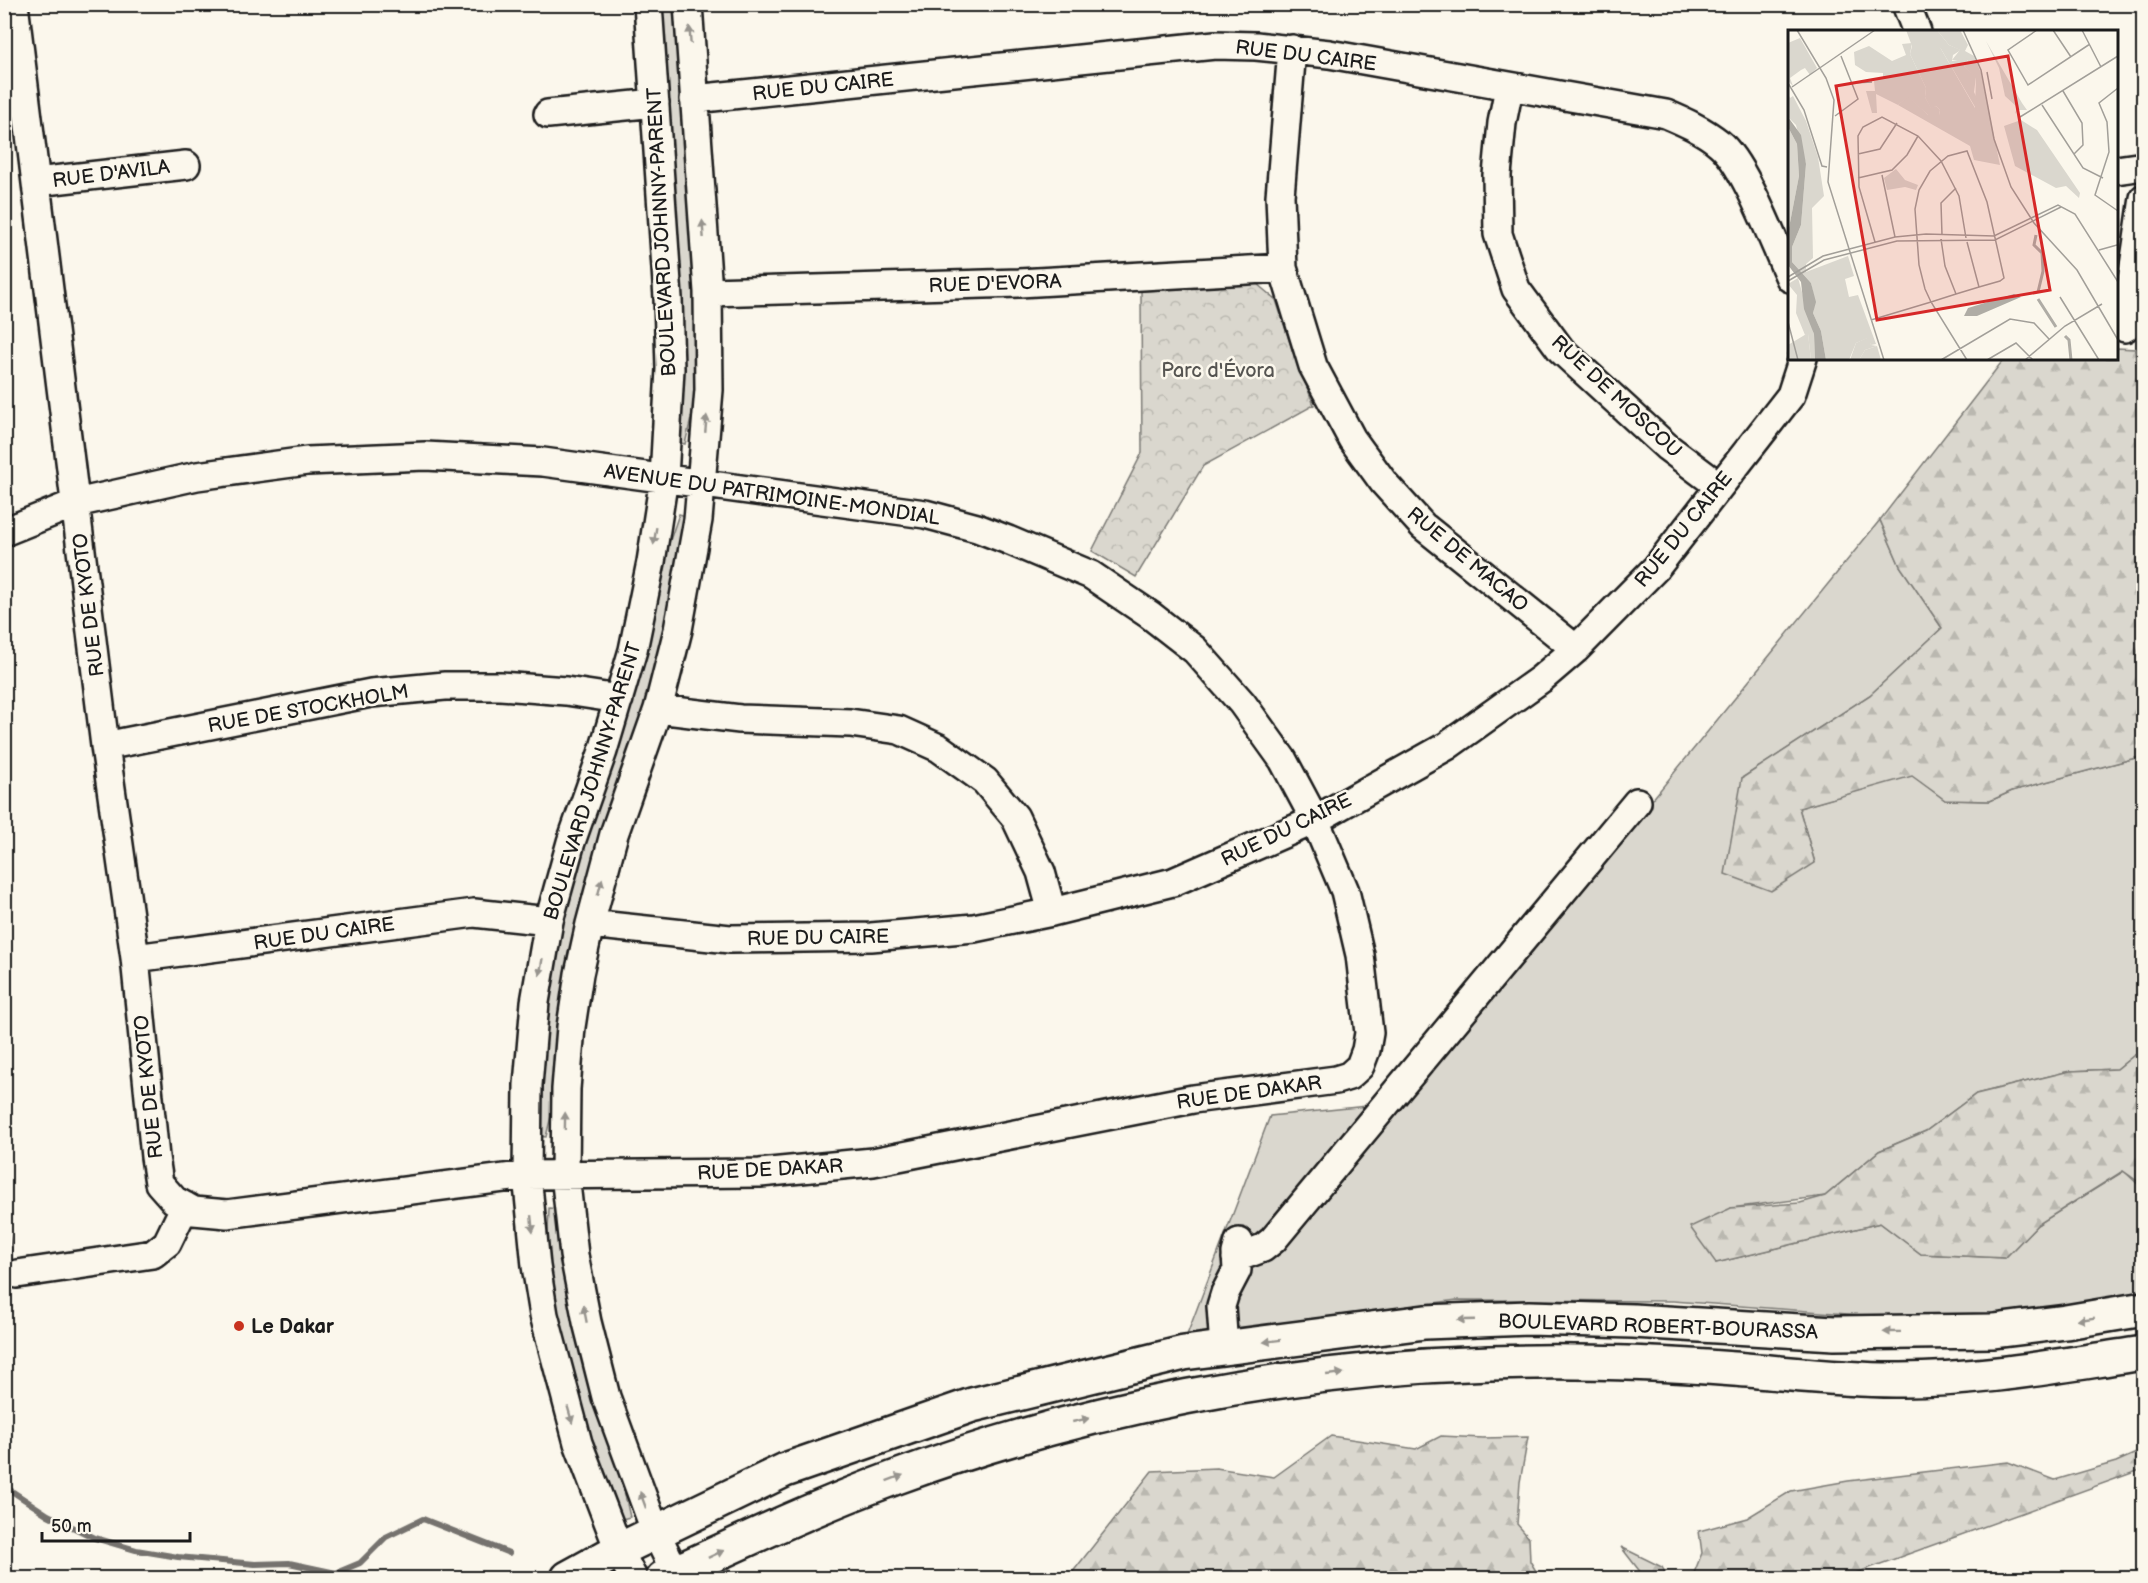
<svg xmlns="http://www.w3.org/2000/svg" width="2148" height="1583" font-family="'Balsamiq Sans',sans-serif">
<defs>
<pattern id="forest-firs" width="22" height="20" patternUnits="userSpaceOnUse" patternTransform="scale(1.5)"><rect width="22" height="20" fill="#dad7ce"/><path d="M5 1l3.5 6h-7zM16 11l3.5 6h-7z" fill="#bab8b0"/></pattern>
<pattern id="park-crowns" width="20" height="18" patternUnits="userSpaceOnUse" patternTransform="scale(1.5)"><rect width="20" height="18" fill="#dad7ce"/><path d="M2 6a3 3 0 1 1 6 0M12 15a3 3 0 1 1 6 0" fill="none" stroke="#bab8b0"/></pattern>
</defs>
<rect width="100%" height="100%" fill="#fbf7ec"/>
<filter id="ink" filterUnits="userSpaceOnUse"><feTurbulence type="fractalNoise" baseFrequency=".0167" numOctaves="2"/><feDisplacementMap in="SourceGraphic" scale="12" xChannelSelector="R" yChannelSelector="G"/><feConvolveMatrix kernelMatrix="1 2 1 2 8 2 1 2 1" color-interpolation-filters="sRGB"/></filter>
<g filter="url(#ink)">
<path fill="#dad7ce" stroke="#7b7a75" stroke-width="1.5" d="M660,5H675L695,280L697,377L693,410L685,444L677,442Z
M679,514L686,516L677,578L546,1137L538,1136L547,999L557,943L665,555Z
M1880,520L1900,566L1942,628L1870,695L1742,778L1815,863L1799,808L1912,775L1945,800L1990,801L2012,791L2143,756V1048L2117,1069L2070,1071L1976,1094L1926,1131L1879,1151L1825,1196L1731,1208L1716,1263L1880,1223L1921,1254L2005,1258L2037,1225L2124,1171L2143,1189V1290L2036,1317L1861,1315L1673,1301L1457,1300L1187,1335L1270,1116L1406,1102Z
M549,1208L557,1209L601,1417L622,1482L630,1517L622,1519L594,1447L571,1378L557,1317L547,1255Z"/>
<path fill="url(#forest-firs)" stroke="#7b7a75" stroke-width="1.5" d="M2117,348L2135,349L2144,419L2143,756L2012,791L1990,801L1945,800L1912,776L1799,808L1815,863L1771,891L1725,874L1742,778L1870,695L1942,628L1900,566L1880,520L2004,359L2116,358Z
M2143,1048V1185L2123,1171L2037,1225L2005,1258L1921,1254L1880,1223L1716,1263L1690,1227L1731,1208L1800,1203L1825,1196L1879,1151L1926,1131L1976,1094L2070,1071L2117,1069Z
M1331,1436L1416,1449L1441,1436L1483,1438L1528,1437L1520,1482L1517,1524L1529,1538L1530,1561L1540,1578H1068L1152,1471L1216,1468L1274,1477Z
M2143,1450V1469L1842,1578H1689H1692L1702,1553L1699,1531L1747,1518L1791,1491L1848,1481L2008,1462L2055,1480L2116,1462Z
M1621,1547L1662,1567L1668,1578H1645Z"/>
<path fill="url(#park-crowns)" stroke="#7b7a75" stroke-width="1.5" d="M1257,284L1276,300L1294,355L1314,405L1203,466L1136,577L1092,551L1142,453L1141,291Z"/>
<path fill="#afaca5" stroke="#74726e" stroke-width="1.5" d="M4,1193L12,1258L5,1288H4Z"/>
<g fill="none" stroke-linecap="round" stroke-linejoin="round">
<path stroke="#74726e" stroke-width="6" d="M4,1486L48,1515L95,1538L136,1550L178,1557L255,1564L289,1563L336,1573L360,1563L386,1537L423,1519L509,1553"/>
<defs>
<path id="minor" d="M1906,4L1917,32
M1292,49L1280,196L1283,268L1313,366L1352,439L1384,483L1423,526L1576,649
M1509,88L1502,123L1497,175L1498,234L1516,289L1561,350L1667,447L1719,486
M694,99L1215,45L1256,46L1329,54L1666,114C1685,122 1703,130 1719,143C1745,164 1774,244 1790,278
M548,114L655,103
M2116,170L2144,166
M36,182L186,165
M708,292L1019,283L1283,268
M2125,328L2144,198
M4,532L76,503L197,476L307,461L425,456L543,462L925,514L977,528L1008,540L1091,575L1150,615L1195,650L1242,703L1283,760L1315,820L1345,891L1360,955L1369,1033L1366,1050L1360,1066L1349,1076L1336,1080L1193,1099L873,1162L760,1173L527,1175L227,1214L194,1211L174,1200L159,1183L155,1157L135,958L105,746L14,4
M658,709L740,719L850,723L899,730L939,748L985,781L1015,817L1041,872L1052,912
M105,746L371,693L445,686H500L566,691L619,699
M590,924L730,939L871,937L974,928L1052,912L1173,882L1315,820L1447,746L1541,679L1576,649L1656,568L1791,395L1803,358
M135,958L474,913L549,921
M1236,1258L1263,1248L1273,1240L1637,802
M17,1274L153,1254L167,1243L185,1206
M1224,1348L1221,1306L1225,1293L1237,1270L1236,1253L1239,1242
M633,1578L619,1550L578,1443L544,1315L536,1266L527,1175L528,1085L535,1002L549,921L571,842L603,751L633,650L651,562L664,478L670,369L668,298L648,4
M678,1578L656,1533L606,1397L587,1322L574,1255L565,1174L566,1089L571,1027L579,974L590,924L614,834L658,709L678,630L698,520L709,390L708,292L688,4"/>
<path id="highway" d="M568,1578L619,1550L785,1470L972,1405L1184,1353L1425,1322L1529,1318L1633,1321L1834,1333L1994,1331L2066,1322L2144,1309
M663,1578C739,1543 815,1507 894,1478C1084,1408 1287,1369 1490,1363C1572,1360 1653,1363 1734,1369C1787,1373 1840,1380 1894,1380C1978,1381 2061,1365 2144,1353"/>
</defs>
<use href="#minor" stroke="#1c1c1c" stroke-width="32"/>
<use href="#highway" stroke="#1c1c1c" stroke-width="38"/>
<use href="#minor" stroke="#fbf7ec" stroke-width="27"/>
<use href="#highway" stroke="#fbf7ec" stroke-width="33"/>
</g>
<defs><path id="oneway-solid" d="M-6-.8H1V-3.2L6.5 0L1 3.2V.8H-6Z" transform="scale(1.5)"/></defs>
<g fill="#97948e">
<use href="#oneway-solid" transform="translate(690 35) rotate(-94)"/>
<use href="#oneway-solid" transform="translate(703 229) rotate(-94)"/>
<use href="#oneway-solid" transform="translate(706 424) rotate(-85)"/>
<use href="#oneway-solid" transform="translate(655 536) rotate(99)"/>
<use href="#oneway-solid" transform="translate(600 887) rotate(-75)"/>
<use href="#oneway-solid" transform="translate(541 967) rotate(100)"/>
<use href="#oneway-solid" transform="translate(565 1121) rotate(-89)"/>
<use href="#oneway-solid" transform="translate(532 1224) rotate(84)"/>
<use href="#oneway-solid" transform="translate(585 1314) rotate(-101)"/>
<use href="#oneway-solid" transform="translate(2086 1319) rotate(171)"/>
<use href="#oneway-solid" transform="translate(1466 1320) rotate(178)"/>
<use href="#oneway-solid" transform="translate(1892 1332) rotate(179)"/>
<use href="#oneway-solid" transform="translate(1272 1341) rotate(173)"/>
<use href="#oneway-solid" transform="translate(1335 1374) rotate(-6)"/>
<use href="#oneway-solid" transform="translate(570 1415) rotate(74)"/>
<use href="#oneway-solid" transform="translate(1081 1420) rotate(-13)"/>
<use href="#oneway-solid" transform="translate(895 1478) rotate(-20)"/>
<use href="#oneway-solid" transform="translate(643 1500) rotate(-110)"/>
<use href="#oneway-solid" transform="translate(716 1554) rotate(-25)"/>
</g>
</g>
<circle fill="#c8321e" stroke="#fbf7ec" stroke-width="2" cx="239" cy="1326" r="6"/>
<g text-anchor="middle" stroke-width="5" stroke-linejoin="round" paint-order="stroke">
<g font-size="20" fill="#1c1c1c" stroke="#fbf7ec">
<text transform="translate(1306 55) rotate(7)" y="7">RUE DU CAIRE</text>
<text transform="translate(823 86) rotate(-6)" y="7">RUE DU CAIRE</text>
<text transform="translate(111 173) rotate(-7)" y="7">RUE D'AVILA</text>
<text transform="translate(661 232) rotate(-93)" y="7">BOULEVARD JOHNNY-PARENT</text>
<text transform="translate(995 283) rotate(-2)" y="7">RUE D'EVORA</text>
<text transform="translate(1617 396) rotate(43)" y="7">RUE DE MOSCOU</text>
<text transform="translate(772 494) rotate(8)" y="7">AVENUE DU PATRIMOINE-MONDIAL</text>
<text transform="translate(1683 529) rotate(-51)" y="7">RUE DU CAIRE</text>
<text transform="translate(1468 559) rotate(40)" y="7">RUE DE MACAO</text>
<text transform="translate(88 605) rotate(-97)" y="7">RUE DE KYOTO</text>
<text transform="translate(308 708) rotate(-10)" y="7">RUE DE STOCKHOLM</text>
<text transform="translate(592 781) rotate(-73)" y="7">BOULEVARD JOHNNY-PARENT</text>
<text transform="translate(1286 829) rotate(-26)" y="7">RUE DU CAIRE</text>
<text transform="translate(324 933) rotate(-8)" y="7">RUE DU CAIRE</text>
<text transform="translate(818 937) rotate(-1)" y="7">RUE DU CAIRE</text>
<text transform="translate(148 1087) rotate(-96)" y="7">RUE DE KYOTO</text>
<text transform="translate(1249 1092) rotate(-8)" y="7">RUE DE DAKAR</text>
<text transform="translate(770 1169) rotate(-3)" y="7">RUE DE DAKAR</text>
<text transform="translate(1658 1326) rotate(2)" y="7">BOULEVARD ROBERT-BOURASSA</text>
</g>
<g font-size="20" fill="#555451" stroke="#fbf7ec">
<text x="1218" y="377">Parc d'Évora</text>
</g>
<g font-size="20" font-weight="bold" fill="#1c1c1c" stroke="#fbf7ec" text-anchor="start">
<text x="251" y="1333">Le Dakar</text>
</g>
</g>
<g transform="translate(1788 30)">
<rect width="330" height="330" fill="#fbf7ec"/>
<path d="M118,0H134L153,19L187,78L188,48L176,36L180,30H164L172,20L161,15L149,0H172L180,15L177,21L186,26L193,43L212,135L186,130L182,116L110,75L120,66L140,85H151L152,80L148,76L143,79L137,67L138,58L122,24L124,16ZM81,307L83,315L89,316L77,320L71,330H62L68,313Z" fill="#dad7ce"/>
<path d="M134,0H149L161,15L173,20L165,25L164,31L181,28L176,36L188,47L186,62L194,79L190,82L153,19L138,10ZM198,11L234,73L239,80H230L227,84L229,77L217,66L211,38ZM124,13L122,24L138,58L137,67L143,78L148,76L152,80L151,85H140L120,67L110,75L88,64L89,83H84L78,61H87L86,51L95,48V43L78,42L67,35L66,22L81,16L104,31L118,25L114,14ZM0,64L2,68L5,66L18,91L30,127L36,166L24,178L25,228L18,234V242L60,226L66,246L57,249L61,267L70,265L88,314L83,315L80,308L68,313L61,330H38L33,301L25,283L27,272L23,253L4,232V217L13,195L18,134L8,95L0,87ZM233,90L249,100L292,163L291,168L278,156L268,158L227,136L216,96ZM10,248L26,304L27,330H23L20,304L17,305L8,283L9,265L0,254ZM89,316L93,330H71L77,320Z" fill="#dad7ce"/>
<path d="M12,8L29,38L22,45L17,38L13,40L2,48L5,56L0,51V13ZM0,97L9,114L11,146L0,203ZM108,139L117,150L130,155L128,160L117,157L99,160L96,148ZM20,303L23,330H0V315Z" fill="#dad7ce"/>
<path d="M0,87L13,105L18,134L13,195L4,217V232L23,253L28,272L25,283L33,301L38,330H27L26,304L16,279L13,252L0,235V203L11,146L9,114L0,97ZM226,264L233,267L189,286H176L180,278Z" fill="#afaca5"/>
<path fill="none" stroke="#afaca5" stroke-width="3" d="M248,205L246,215L254,223L255,241L250,262M250,269L268,297M277,306L281,310L283,330"/>
<path fill="none" stroke="#a29f99" stroke-width="1.5" d="M9,0L38,48L46,70L40,152L96,330M175,0L193,40L206,109L223,157L246,193L289,240L330,310M249,0L220,20L240,55L302,14M265,0L283,27M294,0L313,37M199,42L204,69M0,53L16,80L34,136L39,137M66,53L84,52M4,57L87,0M330,58L311,73L319,92L321,122L307,165L330,181M275,61L294,93L295,115L286,124M254,75L295,138L315,148M47,86L70,69L53,26M232,87L330,26M70,124L92,119L109,93M94,145L107,207M70,148L104,140L119,125L130,106M154,205L153,173L168,158M153,209L157,236L168,264M87,212L71,157L70,106L75,97L94,87L130,106L153,131L171,166L178,208M179,212L191,257M311,220L329,215M0,247L35,226L107,207L138,204L206,206L270,175L287,184L330,252M0,251L36,230L109,211L207,210L273,177M272,267L311,330M83,290L143,272L168,264L191,257L212,251L216,248L199,172L179,121L160,126L142,141L131,160L127,179L131,235L137,259L143,272L179,330M0,292L10,330M153,330L222,289L246,293L261,309M199,330L228,313L245,330M237,330L277,296L314,274"/>
<path fill="#d62828" fill-opacity="0.15" stroke="#d62828" stroke-width="3" d="M220,26L262,260L89,290L48,56Z"/>
<rect width="330" height="330" fill="none" stroke="#1c1c1c" stroke-width="3"/>
</g>
<rect width="2148" height="1583" fill="none" stroke="#fbf7ec" stroke-width="24"/>
<rect x="12" y="12" width="2124" height="1559" fill="none" stroke="#1c1c1c" stroke-width="2" filter="url(#ink)"/>
<path d="M42 1532v9h148v-9" fill="none" stroke="#1c1c1c" stroke-width="3"/>
<text x="51" y="1532" font-size="18" fill="#1c1c1c" stroke="#fbf7ec" stroke-width="4.5" paint-order="stroke">50 m</text>
</svg>
